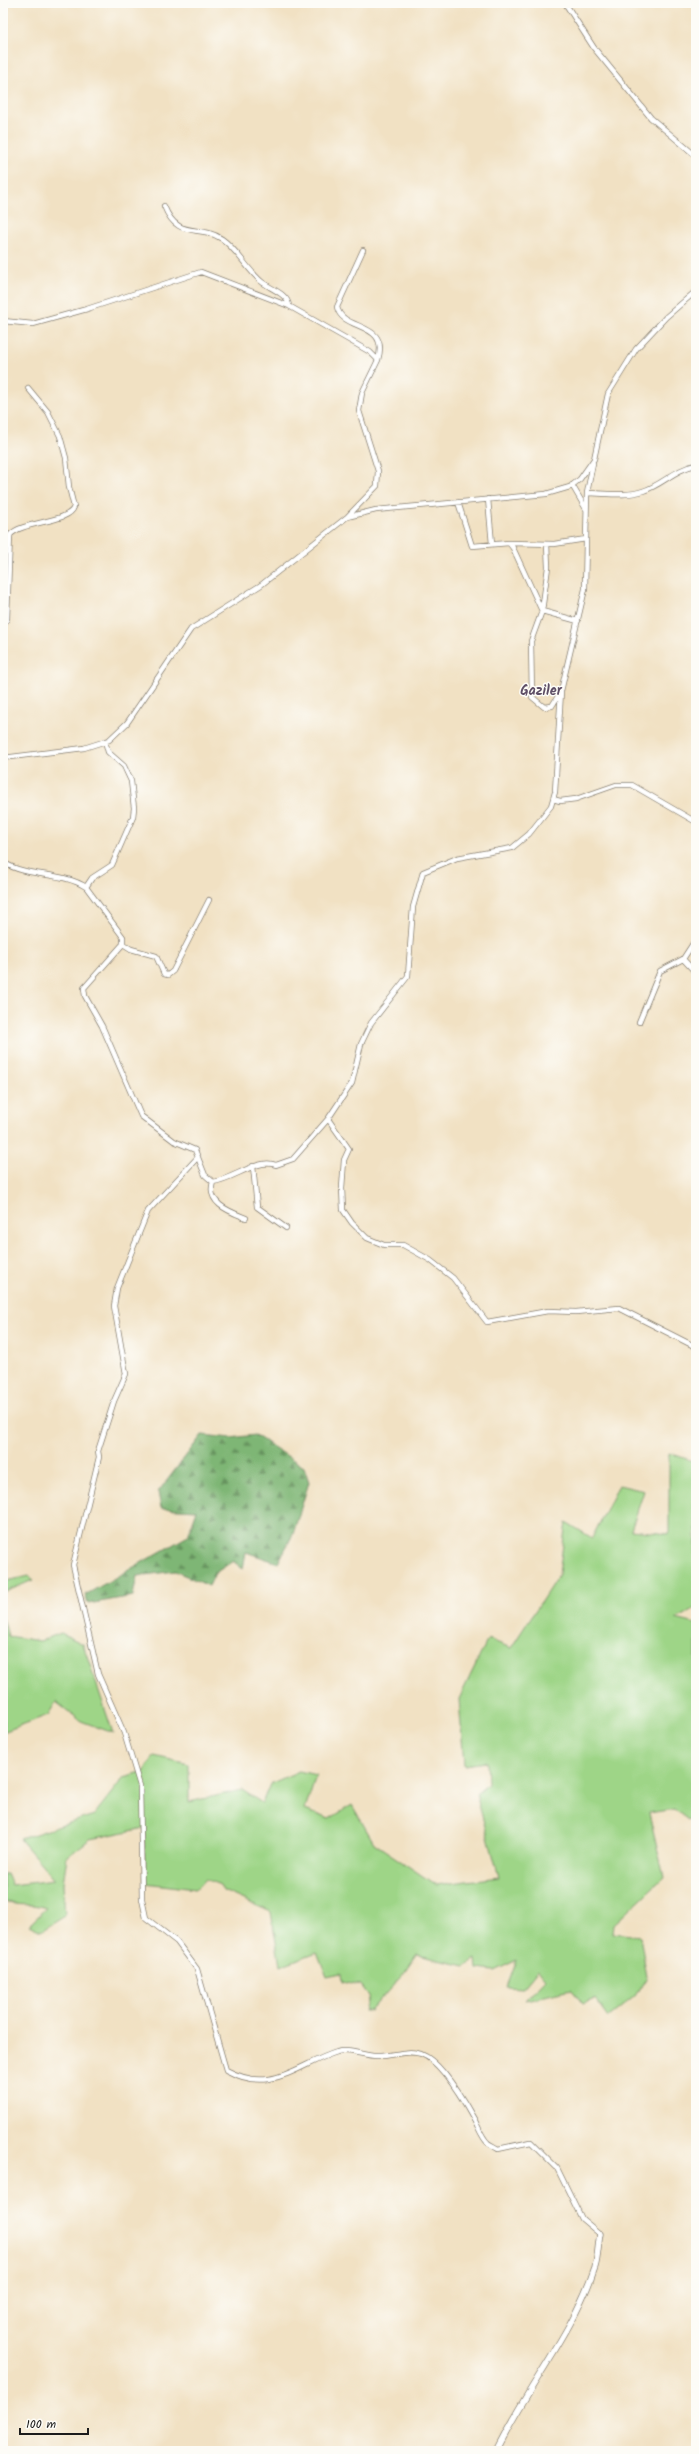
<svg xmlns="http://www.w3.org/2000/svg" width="699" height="2454" font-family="Kalam,sans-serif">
<defs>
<pattern id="forest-firs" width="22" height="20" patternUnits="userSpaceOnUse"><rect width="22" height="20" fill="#7eb674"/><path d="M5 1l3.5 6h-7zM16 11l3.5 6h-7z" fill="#66935e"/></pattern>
</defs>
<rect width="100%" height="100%" fill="#fdfcf7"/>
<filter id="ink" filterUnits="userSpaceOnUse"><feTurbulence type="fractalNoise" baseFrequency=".025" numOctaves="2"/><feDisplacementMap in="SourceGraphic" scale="8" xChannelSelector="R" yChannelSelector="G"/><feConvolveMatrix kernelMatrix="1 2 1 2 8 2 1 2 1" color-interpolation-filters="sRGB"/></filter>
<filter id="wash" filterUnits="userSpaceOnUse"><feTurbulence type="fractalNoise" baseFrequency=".012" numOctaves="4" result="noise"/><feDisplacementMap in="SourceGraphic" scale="16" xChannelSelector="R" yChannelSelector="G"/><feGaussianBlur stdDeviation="0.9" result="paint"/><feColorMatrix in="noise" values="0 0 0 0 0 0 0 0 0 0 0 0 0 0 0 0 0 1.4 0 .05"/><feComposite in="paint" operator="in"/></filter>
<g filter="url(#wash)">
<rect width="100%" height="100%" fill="#f1e1c3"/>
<path fill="#9ed587" stroke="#5d7852" d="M669,1453L696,1462V1608L676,1619L696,1624V1809L688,1820L674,1809L649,1813L664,1877L614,1924L613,1933L640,1936L647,1977L635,1996L609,2017L596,1999L583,2004L572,1990L525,2000L545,1979L538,1970L523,1988L507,1987L517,1960L494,1971L477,1969L476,1959L465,1966L417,1955L407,1970L370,2011H364L369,1996L361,1985L342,1981L341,1974L327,1977L317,1952L280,1966L271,1912L223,1891L220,1885L205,1879L196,1889L145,1883L144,1828L90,1839L67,1857L63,1883L65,1916L41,1931L29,1925L47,1908C29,1902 18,1908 3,1900V1874H7L12,1885L55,1880L20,1839L94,1815L124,1777L145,1771L154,1756L189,1764V1802L242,1790L262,1803L270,1784L299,1771L316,1775L305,1810L329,1819L352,1805L374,1843L436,1885L499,1877L476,1794L488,1784L487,1762L464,1765L459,1699L488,1639L511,1648L559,1574L566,1522L592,1538L619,1485L644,1491L631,1530L669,1534Z
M28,1576L33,1580L3,1593V1582Z
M3,1618L8,1636L40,1641L61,1633L83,1644L113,1733L81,1721L56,1702L48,1715L3,1732Z"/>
<path fill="url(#forest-firs)" stroke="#4d6948" d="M202,1435L231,1438L255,1435L304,1467L309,1482L293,1534L278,1563L246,1552L243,1569L233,1561L215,1573L209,1586L175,1571L137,1576L133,1596L88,1604L85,1595L188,1536L197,1510L161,1508L158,1492Z"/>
</g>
<g filter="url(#ink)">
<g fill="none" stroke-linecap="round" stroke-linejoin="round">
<defs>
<path id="minor" d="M565,3L594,48L651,118L696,156
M164,206C178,241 198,223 222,239C238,250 247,270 262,282C271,289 288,294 289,306
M363,250L337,307C342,332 390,320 378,360
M3,321L33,324L87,309L201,272L289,306L370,352L378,360L362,393L359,411L378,471L377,486L348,516
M572,485L586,509
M587,493C605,493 625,497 643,491C662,485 675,469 696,465
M488,499L492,544
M458,502L472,546L509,543L513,548L542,611
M509,543L554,544L586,539
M542,611L548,567L547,544
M3,624L7,619L10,535C22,521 69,523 74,507L69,487L66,458L60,436L48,412L28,388
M560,693L552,706L544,707L532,697L531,641L542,611L578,621
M3,758L84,748L109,740L127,723L191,629L261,585L347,517L376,510L546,494L570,487L580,479L594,459L608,394L636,349L666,317L696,291
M553,799L560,801L576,799L616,785H632L696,822
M3,862C27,878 61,871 86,887L123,937V944L84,988L85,996L102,1026L141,1116L174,1141L195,1150L205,1175L213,1182C234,1179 257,1158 276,1165L293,1159L328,1119L349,1149L344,1160L342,1188L343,1210L352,1223L367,1238L384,1245H403L430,1260L453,1278L487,1322L548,1311L576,1312L619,1308L696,1347
M86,887L92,878L112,865L133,817L134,808L131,781L124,766L108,752L105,741
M123,944L131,949L156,956L164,974L168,975L173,971L209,900
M683,959L696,973
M639,1022L660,971L683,959L696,939
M328,1119L352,1083L361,1044L371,1023L408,976L413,907L423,872L457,858L512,848L529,834L551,806L555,792L561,691L585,589L587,493L593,463
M198,1157L148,1211L117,1288L114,1306L126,1374L114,1401L98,1451L99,1457L73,1565L98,1674L124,1733L140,1786L142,1899L146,1918L177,1942L197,1969L226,2070C272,2095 296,2065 337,2052C347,2048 365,2056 376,2056C390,2057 407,2049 421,2054C441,2061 464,2101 474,2119C478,2126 482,2138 488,2143C491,2145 495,2147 498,2149L531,2142L557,2168L582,2219L600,2234
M253,1166L257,1207L286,1228
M213,1182C206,1204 231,1212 246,1218"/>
<path id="tertiary" d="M496,2451C526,2388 573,2334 595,2267C598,2257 598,2245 600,2234"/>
</defs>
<use href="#minor" stroke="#867e70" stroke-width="6"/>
<use href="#tertiary" stroke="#867e70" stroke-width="7"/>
<use href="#minor" stroke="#fff" stroke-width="4.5"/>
<use href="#tertiary" stroke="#fff" stroke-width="5.5"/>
</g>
</g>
<g text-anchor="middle" stroke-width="3" stroke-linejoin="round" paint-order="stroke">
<g font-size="14" font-weight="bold" fill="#5f4f66" stroke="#fdfcf7">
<text x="541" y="695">Gaziler</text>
</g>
</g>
<rect width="699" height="2454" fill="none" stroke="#fdfcf7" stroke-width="16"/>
<path d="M20 2428v6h68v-6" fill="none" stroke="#1c1c1c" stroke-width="2"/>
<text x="26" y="2428" font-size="12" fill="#1c1c1c" stroke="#fdfcf7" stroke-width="3" paint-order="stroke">100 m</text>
</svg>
